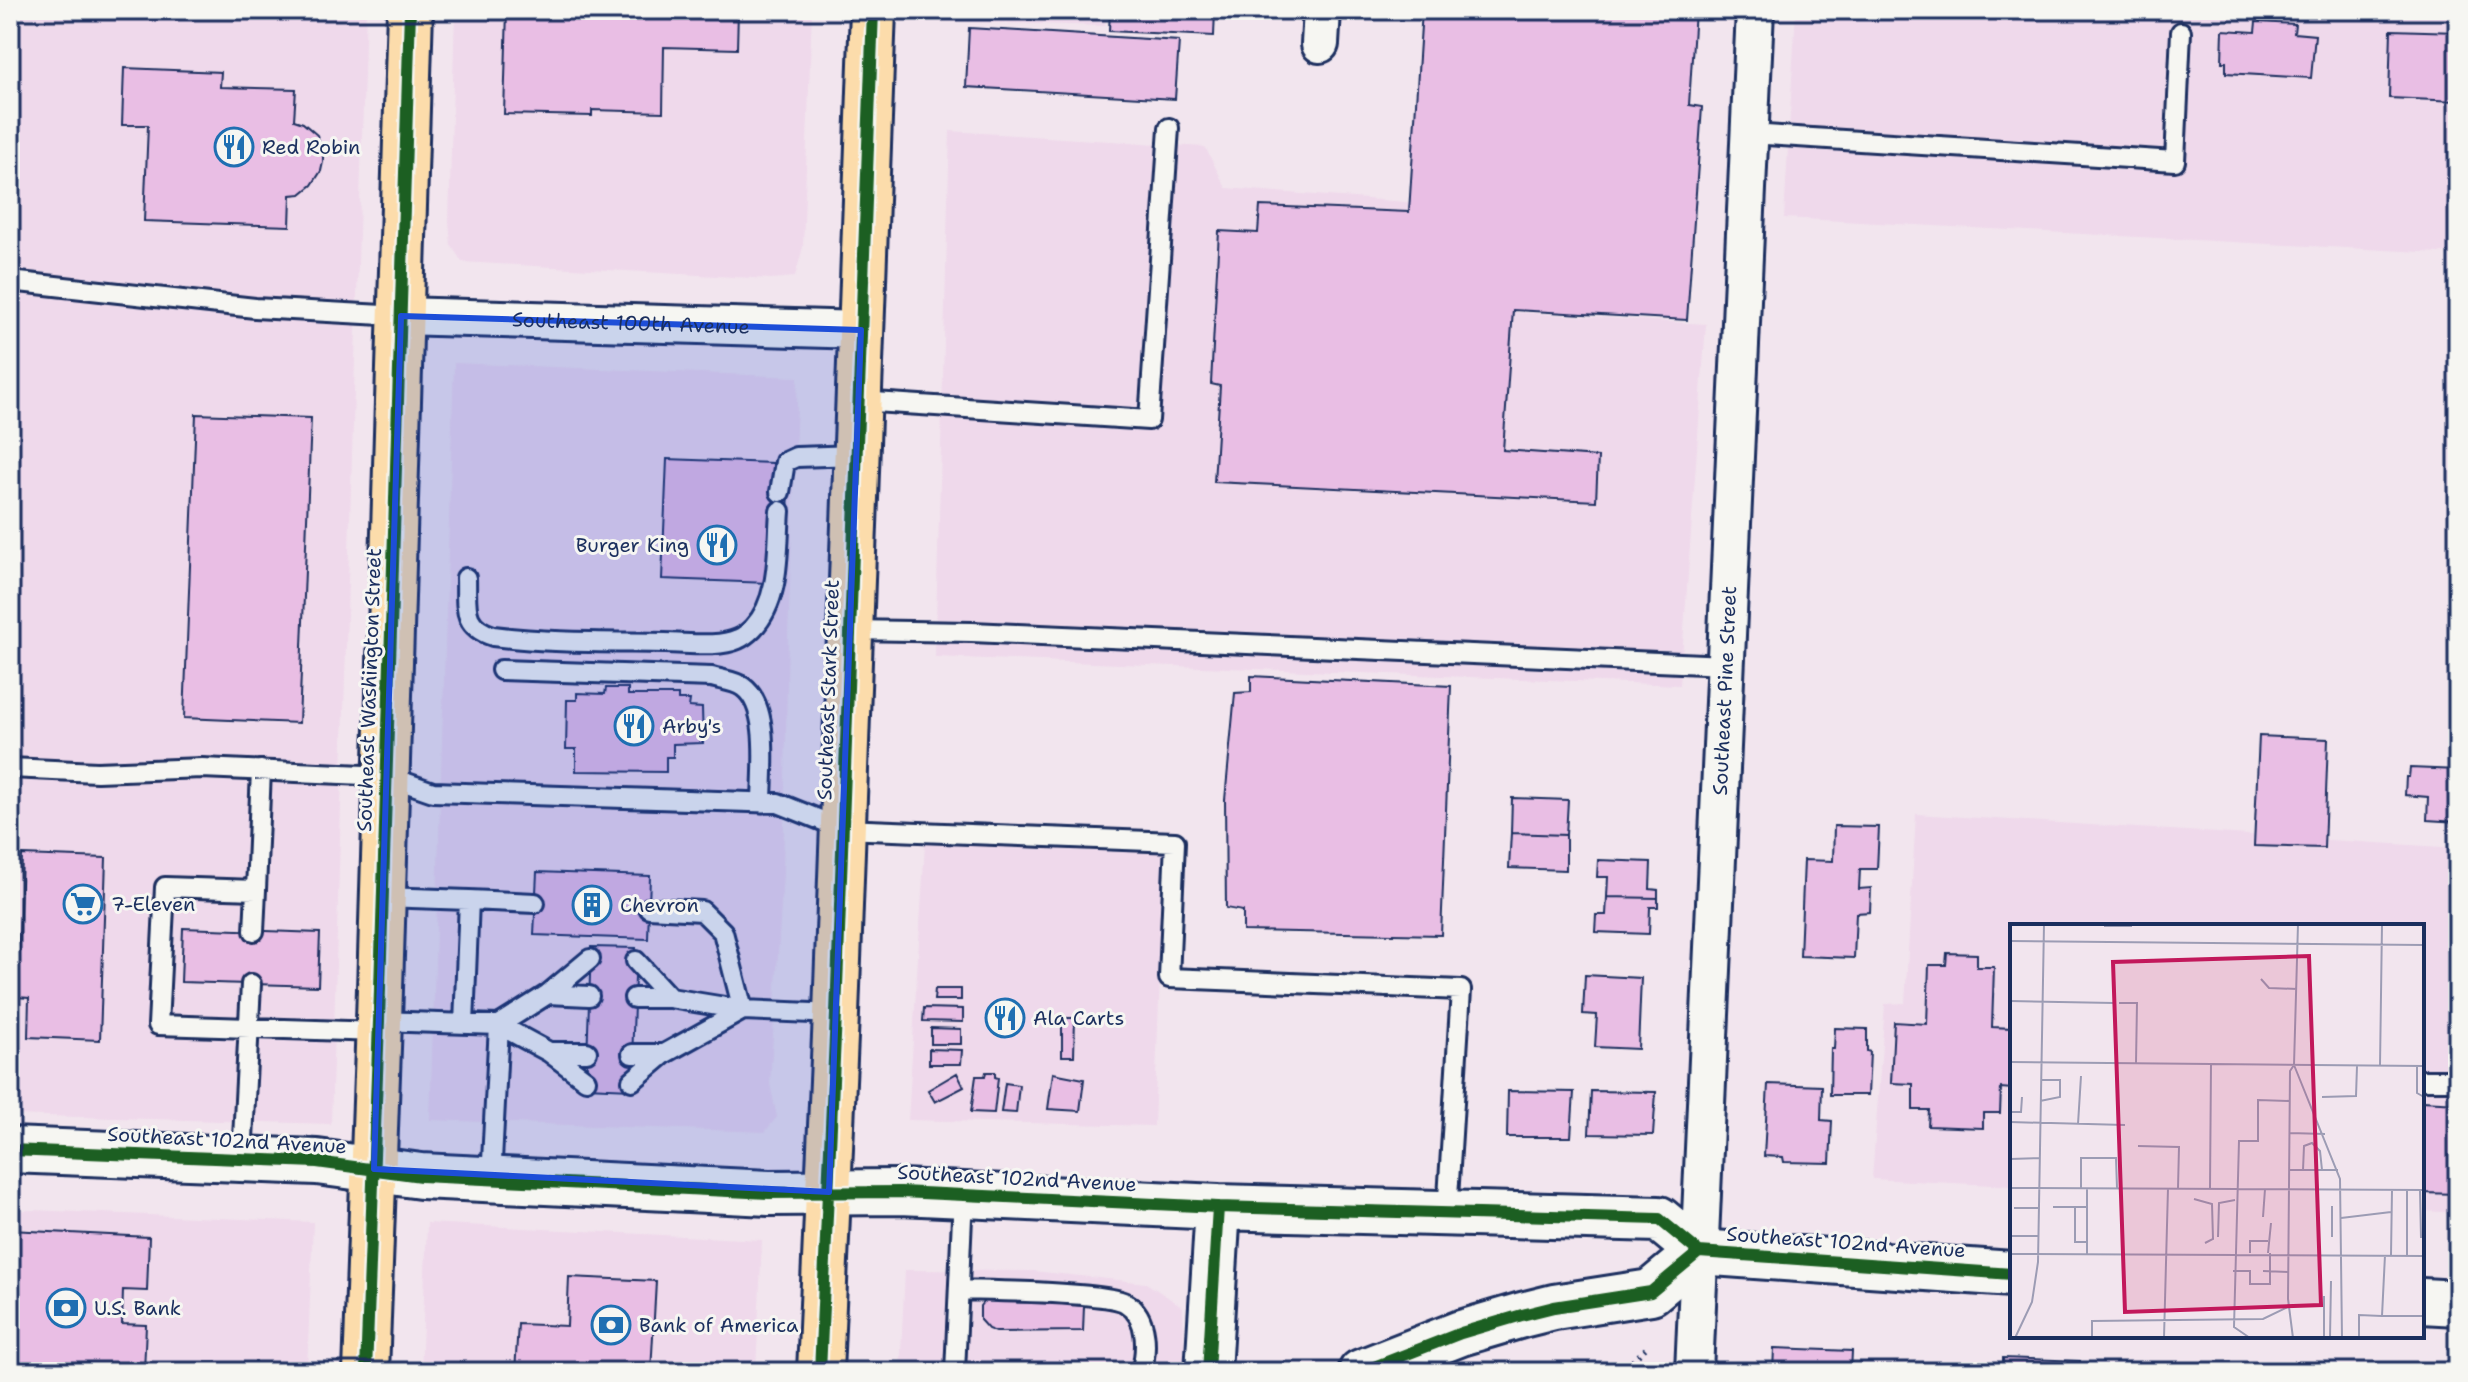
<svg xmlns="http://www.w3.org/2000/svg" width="2468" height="1382" font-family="'Shantell Sans',sans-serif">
<rect width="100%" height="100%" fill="#f2e5ee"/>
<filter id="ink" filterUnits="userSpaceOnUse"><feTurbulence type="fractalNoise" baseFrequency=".0125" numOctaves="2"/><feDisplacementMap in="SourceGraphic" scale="16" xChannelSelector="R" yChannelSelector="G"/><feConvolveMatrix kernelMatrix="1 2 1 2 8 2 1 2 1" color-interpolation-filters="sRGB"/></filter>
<g filter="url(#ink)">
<path fill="#efd9eb" d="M10,10H366L331,1124L10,1115Z
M455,10H812L803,247L795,277L771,279L462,262L451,245L449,221Z
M939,10H1106L1105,26L938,21Z
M1796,10H2458V254L1784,218Z
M950,131L1205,147L1226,188L1521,211L1514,312L1706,324L1680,685L935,657Z
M454,363L798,377L788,636L783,873L770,1084L777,1117L765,1132L430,1120Z
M1916,814L2458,848V1213L2422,1211V926H2012V1186L1872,1179L1885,1004L1905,1003Z
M925,844L1165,852L1154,1126L908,1120Z
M32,1210L313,1222L307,1372H10V1211Z
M427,1223L762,1240L756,1372H421Z
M905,1270L1033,1271L1146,1283L1183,1307L1185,1372H900Z"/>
<path fill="#e9bee4" stroke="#1b2f5e" stroke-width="2" d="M507,10H623V14L658,15V10H738L737,49L664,47L663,112L592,110V116L504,114Z
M1110,10H1215L1214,36L1109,31Z
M1422,10H1695L1689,105L1702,107L1687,320L1513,310L1503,450L1598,457L1596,501L1214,482L1220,386L1211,384L1219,231L1258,233L1260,206L1409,212Z
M2256,22L2295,24L2294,33L2315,35L2311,78L2226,73V62H2222L2223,30L2255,32Z
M969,28L1179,41L1175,99L966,87Z
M2391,30L2458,32V101L2389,98Z
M124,68L221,72L220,87L296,89L294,120L303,123L317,135L323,152V162L321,171L312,185L301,194L291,195L290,226L144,221L148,125H122Z
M196,414L311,418L299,723L184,718Z
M667,459L773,463L772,492L789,493L788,512L769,583L662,579Z
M1251,676L1451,686L1441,935L1243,931V911L1226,908L1225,800L1235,693L1251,692Z
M606,688H628V695H678V700H690L689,707L702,708L703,743L673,744V757H666V772L576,771V749H566L567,700H577V693L605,694Z
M2259,736L2328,739L2324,848L2254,846Z
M2410,768L2458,770V822L2427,820L2428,797L2405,795L2406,777H2409Z
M1512,798L1568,800L1566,835L1511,833Z
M1834,826L1879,827L1877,869H1860L1859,889L1871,888L1870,912L1856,913L1854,958L1800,956L1804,860L1833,861Z
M1511,833L1566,835V870L1509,868Z
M22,855L106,858L100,1040L28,1037L29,998L17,997Z
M1598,860L1651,862L1650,889L1658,890V898L1607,897L1608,877H1597Z
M537,872L650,876L648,939L534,935Z
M1607,897L1658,898V907H1650L1649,934L1595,932L1596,915H1606Z
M183,928L320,933L318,986L181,982Z
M591,947L636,948L631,1089L586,1087Z
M1947,953L1977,954V967H1994L1992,1027L2012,1028V1089L2001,1088L2000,1113H1983V1128L1928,1126L1929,1110H1913V1084L1891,1083L1894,1022L1927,1024L1929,965H1946Z
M1585,975L1641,978L1638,1049L1595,1047L1597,1015L1583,1014Z
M935,989H961V1000H934Z
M924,1008L963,1009V1022L923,1021Z
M1062,1018H1075L1074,1056H1062Z
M931,1028L961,1029V1044H931Z
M1835,1028L1867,1029V1051L1870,1052L1868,1095H1830L1831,1049H1834Z
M929,1049L962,1050L961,1064H929Z
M986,1072H995V1077L998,1078L994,1113L971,1112L976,1076H985Z
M957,1073L964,1087L935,1102L928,1090Z
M1053,1073L1084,1079L1080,1111L1048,1109Z
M1005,1083L1019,1085L1016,1113L1001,1112Z
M1768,1084L1822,1086L1821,1120L1832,1121L1830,1163L1784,1162L1783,1157L1764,1156Z
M1508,1091L1574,1092L1571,1137H1507Z
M1591,1091L1656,1092L1653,1135L1589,1134Z
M2422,1101L2458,1103V1194L2422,1193Z
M10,1230L149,1237L147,1291L123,1290L122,1324L146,1325L144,1372H10Z
M569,1277L656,1281L651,1372H515L518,1324L567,1326Z
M996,1296L1084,1306L1083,1331L996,1332L988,1329L980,1320V1306L984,1301Z
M1774,1348L1852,1351L1851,1372H1773Z
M2003,1358L2080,1361V1372H2003Z
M2179,1366L2259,1369V1372H2179Z"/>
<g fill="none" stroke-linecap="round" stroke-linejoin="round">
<defs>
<path id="service" d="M1750,134L2175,161L2181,32
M10,281L255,308L401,316
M859,401L1149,420L1169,128
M780,492L785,462L796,457L857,455
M466,578C467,606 461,626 493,636C549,643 608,642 665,643C687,643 718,648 738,639C743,637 749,632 753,628C781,599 777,549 780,511
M850,630L972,632L1726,665
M501,670L712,677C721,680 735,681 743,687C771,707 762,772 762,803
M10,768L97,772L202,768L387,776L433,792L778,803L843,829L1175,842L1169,978L1461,990L1447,1214
M261,770L256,890L165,887L158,1025L379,1032
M383,897L469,900L464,1024
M469,900L535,903
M649,908L702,911L723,932L743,1010
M254,931L256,890
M636,961L670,998
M548,994L590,959
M634,998H670L743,1010L836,1014
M379,1021L499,1025L549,1052H587
M499,1025L548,994L589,996
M549,1052L586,1080
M632,1054H664L743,1010
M2422,1080H2458
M632,1081L664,1054
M242,1158L251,984
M491,1180L499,1025
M959,1290C987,1291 1108,1292 1126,1303C1149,1317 1147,1351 1141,1372
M955,1372L963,1195"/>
<g id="minor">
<path d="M1320,44L1322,10"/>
<path id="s1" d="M401,316L861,330"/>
<path id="s2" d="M1694,1372L1755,10"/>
</g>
<path id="secondary" d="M10,1150L317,1162L421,1176L769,1193L901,1192L1218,1207L1659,1219L1699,1252L2012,1274
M2422,1301L2458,1303
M1208,1372L1218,1207
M1361,1372L1461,1333L1522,1315L1554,1307L1651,1292L1699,1252"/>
<path id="primary" d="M366,1372L379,1021L410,10
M820,1372L836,1014L873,10"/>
</defs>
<use href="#service" stroke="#1b2f5e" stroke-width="24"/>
<use href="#minor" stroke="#1b2f5e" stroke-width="42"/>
<use href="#secondary" stroke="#1b2f5e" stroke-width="50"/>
<use href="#primary" stroke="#1b2f5e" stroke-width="50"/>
<path stroke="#1b2f5e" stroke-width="5" stroke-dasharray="2 6" stroke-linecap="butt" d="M1621,1372L1647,1347"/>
<use href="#service" stroke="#f6f6f2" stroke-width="18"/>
<use href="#minor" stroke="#f6f6f2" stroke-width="36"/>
<use href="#secondary" stroke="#f6f6f2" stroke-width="44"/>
<use href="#primary" stroke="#fcdcab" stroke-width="44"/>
<defs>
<path id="cycleway" d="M10,1150L317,1162L421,1176L769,1193L901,1192L1218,1207L1659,1219L1699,1252L2012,1274
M366,1372L379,1021L410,10
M820,1372L836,1014L873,10
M1208,1372L1218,1207
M1361,1372L1461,1333L1522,1315L1554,1307L1651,1292L1699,1252"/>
</defs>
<use href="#cycleway" stroke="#f6f6f2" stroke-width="17"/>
<use href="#cycleway" stroke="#1b5e20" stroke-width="12"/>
</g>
</g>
<path fill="#1d4ed8" fill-opacity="0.2" stroke="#1d4ed8" stroke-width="6" stroke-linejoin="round" d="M401,316L861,330L829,1192L374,1169Z"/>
<defs>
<symbol id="restaurant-ring" viewBox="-11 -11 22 22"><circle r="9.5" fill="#f6f6f2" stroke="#1f6fb2" stroke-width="1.5"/><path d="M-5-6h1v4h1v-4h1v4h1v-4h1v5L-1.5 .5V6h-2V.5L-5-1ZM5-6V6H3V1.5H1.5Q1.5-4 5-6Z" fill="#1f6fb2"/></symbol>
<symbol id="supermarket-ring" viewBox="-11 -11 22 22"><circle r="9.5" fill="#f6f6f2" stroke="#1f6fb2" stroke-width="1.5"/><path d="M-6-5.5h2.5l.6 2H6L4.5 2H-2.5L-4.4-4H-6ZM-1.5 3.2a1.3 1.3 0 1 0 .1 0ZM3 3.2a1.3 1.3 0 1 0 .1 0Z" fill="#1f6fb2"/></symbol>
<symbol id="building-ring" viewBox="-11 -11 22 22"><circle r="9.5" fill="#f6f6f2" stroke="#1f6fb2" stroke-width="1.5"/><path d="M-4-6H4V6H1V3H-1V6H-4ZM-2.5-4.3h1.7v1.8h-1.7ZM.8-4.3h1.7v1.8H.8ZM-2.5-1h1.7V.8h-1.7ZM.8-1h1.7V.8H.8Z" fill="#1f6fb2"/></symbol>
<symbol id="bank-ring" viewBox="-11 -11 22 22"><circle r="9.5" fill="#f6f6f2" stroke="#1f6fb2" stroke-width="1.5"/><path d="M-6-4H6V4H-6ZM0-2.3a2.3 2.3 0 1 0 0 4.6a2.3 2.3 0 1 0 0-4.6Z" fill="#1f6fb2"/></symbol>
</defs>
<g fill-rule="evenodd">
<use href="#restaurant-ring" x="212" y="125" width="44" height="44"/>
<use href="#restaurant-ring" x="695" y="523" width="44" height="44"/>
<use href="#restaurant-ring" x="612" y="704" width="44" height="44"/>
<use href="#supermarket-ring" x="61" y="882" width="44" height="44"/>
<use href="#building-ring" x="570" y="883" width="44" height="44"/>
<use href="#restaurant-ring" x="983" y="996" width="44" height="44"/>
<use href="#bank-ring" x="44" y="1286" width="44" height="44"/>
<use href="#bank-ring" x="589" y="1303" width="44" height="44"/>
</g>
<g text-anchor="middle" stroke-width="6" stroke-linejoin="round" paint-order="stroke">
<g font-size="20" fill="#1b2f5e" stroke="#f6f6f2" text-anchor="start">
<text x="262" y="154">Red Robin</text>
<text x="689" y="552" text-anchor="end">Burger King</text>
<text x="662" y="733">Arby's</text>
<text x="111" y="911">7-Eleven</text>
<text x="620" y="912">Chevron</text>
<text x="1033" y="1025">Ala Carts</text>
<text x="94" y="1315">U.S. Bank</text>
<text x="639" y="1332">Bank of America</text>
</g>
<g font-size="20" fill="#1b2f5e" stroke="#f6f6f2">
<text dy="7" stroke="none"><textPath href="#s1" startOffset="230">Southeast 100th Avenue</textPath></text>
<text transform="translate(369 690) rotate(-88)" y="7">Southeast Washington Street</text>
<text transform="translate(828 690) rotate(-88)" y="7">Southeast Stark Street</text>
<text dy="7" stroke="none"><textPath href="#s2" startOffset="682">Southeast Pine Street</textPath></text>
<text transform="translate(227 1140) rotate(3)" y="7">Southeast 102nd Avenue</text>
<text transform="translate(1017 1178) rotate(3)" y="7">Southeast 102nd Avenue</text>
<text transform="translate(1846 1242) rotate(4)" y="7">Southeast 102nd Avenue</text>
</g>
</g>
<g transform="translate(2010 924)">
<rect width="414" height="414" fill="#f2e5ee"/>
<path fill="none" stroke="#9c9cb4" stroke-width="2" d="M94,2H122M0,17L414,21M251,55L259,64L287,65M0,77L104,79M109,79H127L126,139M0,138L414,142M284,141L330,255L332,414M370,142L372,0M407,142V169L414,173M312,173L346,172L347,142M30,177L50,173V156H31M0,188H11L12,173M0,198L115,201M68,200L71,152M280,209L315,210M128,222L169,223L168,264M0,235L29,234M280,246H328M293,246L294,222L302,219L310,227L312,246M0,264L414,266M71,264V234H106L107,264M77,264V330M200,264L201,140M410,266L411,314M184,275L202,280L203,315L195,319M43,283H77M65,283V318H77M4,284H29M253,293L255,265M331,294L381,288M0,312H28M208,313L209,279L225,276M322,313V282M240,329V317H258M258,329L261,299M0,330L414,332M375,331L372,392H413M381,331L382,266M397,331V266M223,347H240V360H260V329M253,347L278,348M5,414L22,378L28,338L34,0M82,414V397L253,395L278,383M154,414L158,264M240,414L224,403L229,217H248V176L280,177M283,414L278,375L280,147L284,141L288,0M314,414V372M320,414L321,357M349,414V391L372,392M413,414L414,354"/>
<path fill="#c2185b" fill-opacity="0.15" stroke="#c2185b" stroke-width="4" d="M299,32L311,381L115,388L103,38Z"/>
<rect width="414" height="414" fill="none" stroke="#1b2f5e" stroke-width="4"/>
</g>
<rect width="2468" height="1382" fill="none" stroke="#f6f6f2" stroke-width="40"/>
<rect x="20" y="20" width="2428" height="1342" fill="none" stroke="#1b2f5e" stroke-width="3" filter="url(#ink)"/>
</svg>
